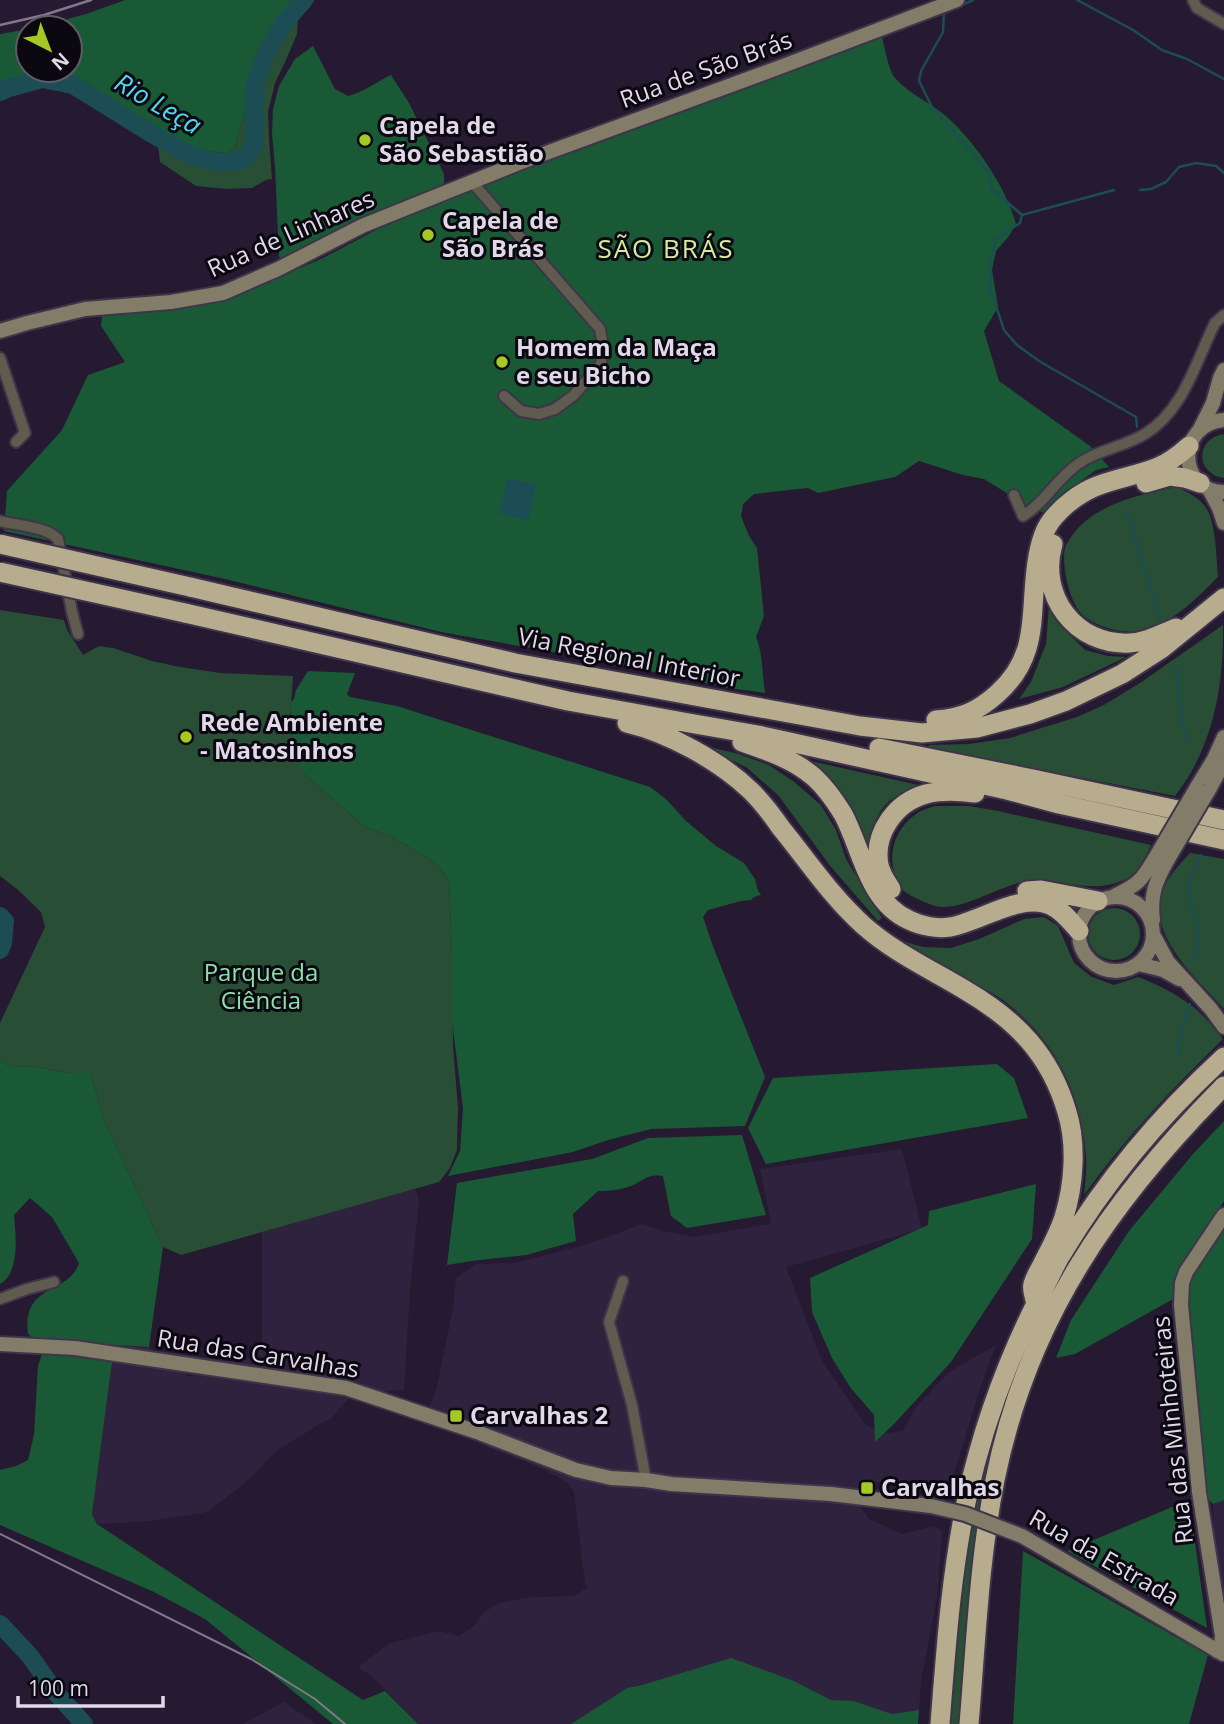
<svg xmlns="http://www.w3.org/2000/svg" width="1224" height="1724" font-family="'Open Sans',sans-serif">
<rect width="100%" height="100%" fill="#251a31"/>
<path fill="#2f223e" d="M902,1149L922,1229L786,1267L822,1361L865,1424L881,1434L903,1431L916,1407L949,1372L996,1345L979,1391L954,1474L946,1483L927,1487H907L878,1482L865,1486L855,1499L869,1519L902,1534L934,1526L942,1530L937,1598L921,1681L919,1710L892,1714L854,1701L831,1700L794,1681L642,1685L627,1688L571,1724H418L373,1677L358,1667L390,1643L440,1631L459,1636L474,1626L484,1612L499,1603L531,1597L575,1596L588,1587L585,1583L574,1492L567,1482L534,1465L487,1447L481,1442L430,1419L423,1411L431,1404L436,1390L453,1309L456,1278L476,1264L515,1263L588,1244L642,1224L664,1231L694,1237L769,1224L771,1222L760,1169Z
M415,1188L419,1201L410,1291L404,1390L356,1393L345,1402L331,1419L323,1422L275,1452L252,1477L209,1511L198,1514L140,1522L98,1524L92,1514L94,1499L111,1369L116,1345L149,1347L189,1377L236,1359L246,1360L262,1345V1232Z
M1224,1500V1654L1217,1651L1213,1504Z
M284,1702L316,1724H243Z"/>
<path fill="#284e35" d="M293,0H315L298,17L297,34L286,60L275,83L268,112L269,138L272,179L266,180L252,188L227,189L196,186L160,162L156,128L196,150L228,153L235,147L246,106L252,73L269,33Z
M1224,434V478C1195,474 1195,438 1224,434Z
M1177,487C1189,493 1202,499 1208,511C1215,523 1217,561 1218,577C1198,597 1178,618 1151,628C1130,636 1103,630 1085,617C1070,606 1061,566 1065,548C1067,542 1075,531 1080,526C1102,503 1147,492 1177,487Z
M1049,606L1059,624L1085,650L1108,656L1126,657L1063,687L1019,699L1031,682L1046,644Z
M0,610L64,620L67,630L83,655L99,646L113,648L152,661L180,667L220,673L293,676L290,720L303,773L365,827L391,836L438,865L449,882L452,952L453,1046L458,1108L457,1150L450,1168L439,1182L181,1255L163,1247L105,1123L90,1073H67L38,1067L9,1066L0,1061V1023L45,927L41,912L17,889L0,876Z
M1223,625C1224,686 1213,748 1175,796L928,748L929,745L969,744L1010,738L1077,717L1104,705L1140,683Z
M713,748L739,754L769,765L793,781L821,805L836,830L846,859L882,918L878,921L831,867L778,795L746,767L712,751Z
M806,760L923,786L922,788C882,794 871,818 870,855L834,782L821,770L805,763Z
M935,806H969L998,811L1151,845C1144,859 1138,875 1122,881C1087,895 1060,876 1027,881C1001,885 959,913 935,906C928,904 907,895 902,889C900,887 899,883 897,880C886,857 894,829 916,814C921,810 929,808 935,806Z
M1190,853L1224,859V1009C1196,977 1140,931 1166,883C1172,872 1182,862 1190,853Z
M1088 934a26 26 0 1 1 52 0a26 26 0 1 1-52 0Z
M1044,917L1058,926L1074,963L1092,977L1114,985L1138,977C1159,985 1179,995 1197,1010C1206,1018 1215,1029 1223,1039C1173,1088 1125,1138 1084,1195C1085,1182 1087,1170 1086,1157C1082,1096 1057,1043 1008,1004C992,991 971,983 952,973C935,963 919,952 902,941L923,947L951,948L979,939L1024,919Z
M1008,1394H1009L989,1465L960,1724H949C958,1612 968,1500 1008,1394Z"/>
<path fill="#1a5935" d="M125,0H293L269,33L252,73L246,106L235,147L228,153L196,150L156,128L89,85L61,74L26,76L0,88V34L28,29V70H70V28H34L86,14Z
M881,32C884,43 888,70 895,78C909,94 931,103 947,117C975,142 1006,187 1016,224L1009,236L996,251L992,270L998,307L984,331L999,381L1090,446L1109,467L1096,470L1070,489L1044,512L1032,511L1018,500L984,479L963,475L919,461L895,477L818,493L808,488L754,494L743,504L741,516L749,536L757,548L764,616L756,637C763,653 762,675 765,693L729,688L593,659L441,632L225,579L4,531L7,491L62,430L88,375L125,362L101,326L102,316L224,301L323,258L380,228L495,181Z
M313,46L335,89L348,96C364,92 376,82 391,75L409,103L444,174V182L441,188L284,261L279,257L275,167L272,134L273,109L279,86L295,59Z
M308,671L355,673L347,694L350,697L397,706L650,787L667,800L686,821L716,846L744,863L755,879L758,891L761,895L754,897L751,900L741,901L708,910L703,917L714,949L765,1077L745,1126L651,1129L608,1140L573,1152L448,1176L460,1151L463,1108L452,1021V952L449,882L438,865L391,836L365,827L303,773L294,748L290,720L291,714L290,703L294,699L296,690Z
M0,1061L9,1066L38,1067L67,1073H90L105,1123L163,1247L149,1347L116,1345L111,1369L94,1499L92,1514L97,1524L363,1700L385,1691L418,1724H333L205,1619L154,1592L0,1525V1470L16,1466L28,1460L34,1435L38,1366L44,1348L28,1334C22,1282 68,1296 79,1263L52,1217L30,1198L14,1215C16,1236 20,1273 0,1284Z
M997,1064L1014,1078L1028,1118L766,1164L748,1128L773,1078Z
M1224,1121V1201L1174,1279L1173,1299L1075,1354L1056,1358L1071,1320L1129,1231L1193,1154Z
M742,1135L766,1215L687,1228L671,1216L663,1176C645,1174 646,1180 631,1186C620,1190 610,1191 598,1191L573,1214L576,1241L526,1255L471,1261L447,1265L457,1183L592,1159L648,1138Z
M1036,1184L1032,1239L951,1362L894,1424L875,1442L874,1415L850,1387L832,1358L812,1312L810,1278L928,1225L929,1211Z
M1224,1228V1500L1213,1504L1207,1498L1187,1297L1192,1275Z
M1189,1500L1207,1628L1067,1551Z
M1023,1551L1208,1655L1189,1724H1013Z
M731,1658L794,1681L831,1700L854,1701L892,1714L919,1710L918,1724H571L627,1688L642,1685Z"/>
<path fill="#1c4d55" d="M507,479L536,484L528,520L500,514Z"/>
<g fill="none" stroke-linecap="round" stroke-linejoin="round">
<path stroke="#1c4d55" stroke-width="2.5" d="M973,0L944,13L943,32L921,71L919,81L932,107L990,174L991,188L1022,215L1114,190
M1077,0L1133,30L1162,50L1187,59L1224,79
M1140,190L1151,189L1166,182L1179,167L1196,163L1216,166L1224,173
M1022,215L1020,223L996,239L991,258L990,288L1004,330L1017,345L1039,361L1136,417L1137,427
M1127,512L1160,619
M1176,668L1181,715L1187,742
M1193,962L1196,953L1199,935L1192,911L1188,885L1201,855
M1180,1058L1178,1045L1190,1004"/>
<path stroke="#1c4d55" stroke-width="18" d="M0,92L9,88L42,79L73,85L152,134L192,156L223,163L241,160L248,155L254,145L255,85L266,53L283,24L304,0
M0,916L5,921L3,943L0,950
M0,1624L30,1656L56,1693L84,1724"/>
<defs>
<path id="street" d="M1193,0L1197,8L1224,24
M472,182L600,329L603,346L601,364L574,395L555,409L539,414L521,411L504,396
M0,358L25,433L16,442
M1014,495L1023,516C1044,503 1054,483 1073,468C1094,450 1122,448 1145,434C1184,410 1196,361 1215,323L1224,315
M0,521C16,525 47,527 58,539L72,612L78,634
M623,1281L609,1322L632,1405L646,1480
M0,1299L27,1289L54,1282"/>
<path id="secondary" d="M0,331L27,323L85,309L171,302L223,293L278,269L362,226L444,193L519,163L775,69L957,0
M1224,420C1176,424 1177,491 1224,492
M1200,429L1213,403L1220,378L1224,370
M1209,489L1219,508L1224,523
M1197,787L1214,759L1224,737
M1210,788L1224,762
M1114,896C1138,885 1142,880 1155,858
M1079 934a37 37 0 1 1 74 0a37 37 0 1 1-74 0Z
M1153,920C1150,895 1155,883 1167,861
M1154,936L1168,962L1211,1009L1224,1027
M1139,964L1163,970L1179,979
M0,1344L75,1348L346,1388L477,1432L576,1470L611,1478L646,1480L671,1484L831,1494L931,1506
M1022,1536L1223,1654
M1217,1651L1221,1644L1222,1636L1199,1492L1181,1305L1182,1283L1186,1272L1224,1215"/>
<path id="highway" d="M1146,483L1170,476L1185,478L1200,483
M1053,544C1038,595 1075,646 1130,643C1147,642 1161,634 1176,628
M190,587L515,663L860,726L922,733L977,728L1030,714L1066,701L1122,674L1161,649L1224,598
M185,613L568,701L689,723L758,735L1007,790L1059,804L1224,840
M936,720C962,718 978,711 997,694C1043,653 1028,609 1038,556C1040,545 1044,530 1051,521C1062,506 1081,492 1097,486C1117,478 1139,475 1158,467C1170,462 1180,454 1189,446
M627,723C669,733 720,761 751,791C762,802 772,815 781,828C808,861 831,896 863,925C893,952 930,969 965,990C1016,1020 1050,1054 1067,1112C1077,1144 1074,1185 1064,1217C1059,1233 1050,1249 1042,1265C1039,1271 1035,1277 1033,1284C1031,1290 1035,1298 1036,1304
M742,742C768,751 793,759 814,777C825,787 835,801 843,814C862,849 868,902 909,920C921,926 937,929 950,927C980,922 1022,891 1052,906C1063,911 1071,922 1079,931
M879,748L1033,779L1224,820
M891,889C886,881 881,874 879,865C873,833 896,802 926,794C942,790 959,791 975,793
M1027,891L1041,890L1098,901
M940,1724C946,1648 951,1573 967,1498C983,1426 1009,1355 1043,1290C1050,1277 1055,1264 1063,1252C1106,1180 1162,1114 1224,1057
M969,1724C976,1643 979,1560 995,1480C1027,1319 1110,1201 1224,1086"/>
</defs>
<use href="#street" stroke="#3f354b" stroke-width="14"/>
<use href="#secondary" stroke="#3f354b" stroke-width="18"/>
<use href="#highway" stroke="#3f354b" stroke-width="23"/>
<use href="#street" stroke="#5f5b4f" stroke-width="10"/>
<use href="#secondary" stroke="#827c68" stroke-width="14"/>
<use href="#highway" stroke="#b7ad8e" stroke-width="19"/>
<path stroke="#81788b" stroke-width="2" d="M0,1534L251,1659L315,1699L345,1724"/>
<path stroke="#81788b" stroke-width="2.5" d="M0,25L44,15L91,0"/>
<defs>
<path id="secondary-bridge" d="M1155,858L1197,787
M1167,861L1210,788
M931,1506L965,1514L1022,1536"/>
<path id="highway-bridge" d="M0,544L190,587
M0,572L185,613"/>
</defs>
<use href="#secondary-bridge" stroke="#3f354b" stroke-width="18" stroke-linecap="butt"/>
<use href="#highway-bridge" stroke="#3f354b" stroke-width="23" stroke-linecap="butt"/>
<use href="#secondary-bridge" stroke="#827c68" stroke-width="14"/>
<use href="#highway-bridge" stroke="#b7ad8e" stroke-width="19"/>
</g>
<g fill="#a4c824" stroke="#0c0811" stroke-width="2.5">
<circle cx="365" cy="140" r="7"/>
<circle cx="428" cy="235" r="7"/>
<circle cx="502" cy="362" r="7"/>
<circle cx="186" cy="737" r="7"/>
<rect x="449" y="1409" width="14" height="14" rx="3.5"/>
<rect x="860" y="1481" width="14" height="14" rx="3.5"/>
</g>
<g text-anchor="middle" stroke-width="6" stroke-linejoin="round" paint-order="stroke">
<g font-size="24" fill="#dfd9e8" stroke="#0c0811">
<text transform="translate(706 70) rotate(-20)" y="8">Rua de São Brás</text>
<text transform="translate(291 234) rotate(-24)" y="8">Rua de Linhares</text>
<text transform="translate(629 658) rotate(11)" y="8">Via Regional Interior</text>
<text transform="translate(258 1354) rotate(9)" y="8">Rua das Carvalhas</text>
<text transform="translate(1173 1430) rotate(-96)" y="8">Rua das Minhoteiras</text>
<text transform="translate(1104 1558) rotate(30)" y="8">Rua da Estrada</text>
</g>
<g font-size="24" font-weight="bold" fill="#dfd9e8" stroke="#0c0811" text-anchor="start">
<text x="379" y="134">Capela de<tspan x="379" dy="28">São Sebastião</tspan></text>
<text x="442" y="229">Capela de<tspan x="442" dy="28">São Brás</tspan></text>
<text x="516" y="356">Homem da Maça<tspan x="516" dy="28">e seu Bicho</tspan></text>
<text x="200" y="731">Rede Ambiente<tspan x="200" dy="28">- Matosinhos</tspan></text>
<text x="470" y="1424">Carvalhas 2</text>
<text x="881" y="1496">Carvalhas</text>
</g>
<g font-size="24" fill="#8ae2a8" stroke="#0c0811">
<text x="261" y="981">Parque da<tspan x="261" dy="28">Ciência</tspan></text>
</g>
<g font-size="26" font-style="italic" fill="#52d8ee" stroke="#0c0811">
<text transform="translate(158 104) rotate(30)" y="9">Rio Leça</text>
</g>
<g font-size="26" letter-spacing="2" fill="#d4eba0" stroke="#0c0811">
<text x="666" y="258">SÃO BRÁS</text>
</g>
</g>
<g transform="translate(49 49) rotate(138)"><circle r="33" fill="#0c0811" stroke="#605c67" stroke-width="2"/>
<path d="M0-5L12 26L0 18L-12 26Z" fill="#a4c824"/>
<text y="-10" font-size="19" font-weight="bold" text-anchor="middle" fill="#dfd9e8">N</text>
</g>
<path d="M18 1696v10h145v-10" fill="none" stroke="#dfd9e8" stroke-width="3.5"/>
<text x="28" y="1696" font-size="21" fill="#dfd9e8" stroke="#0c0811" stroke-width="5" paint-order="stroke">100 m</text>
</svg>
